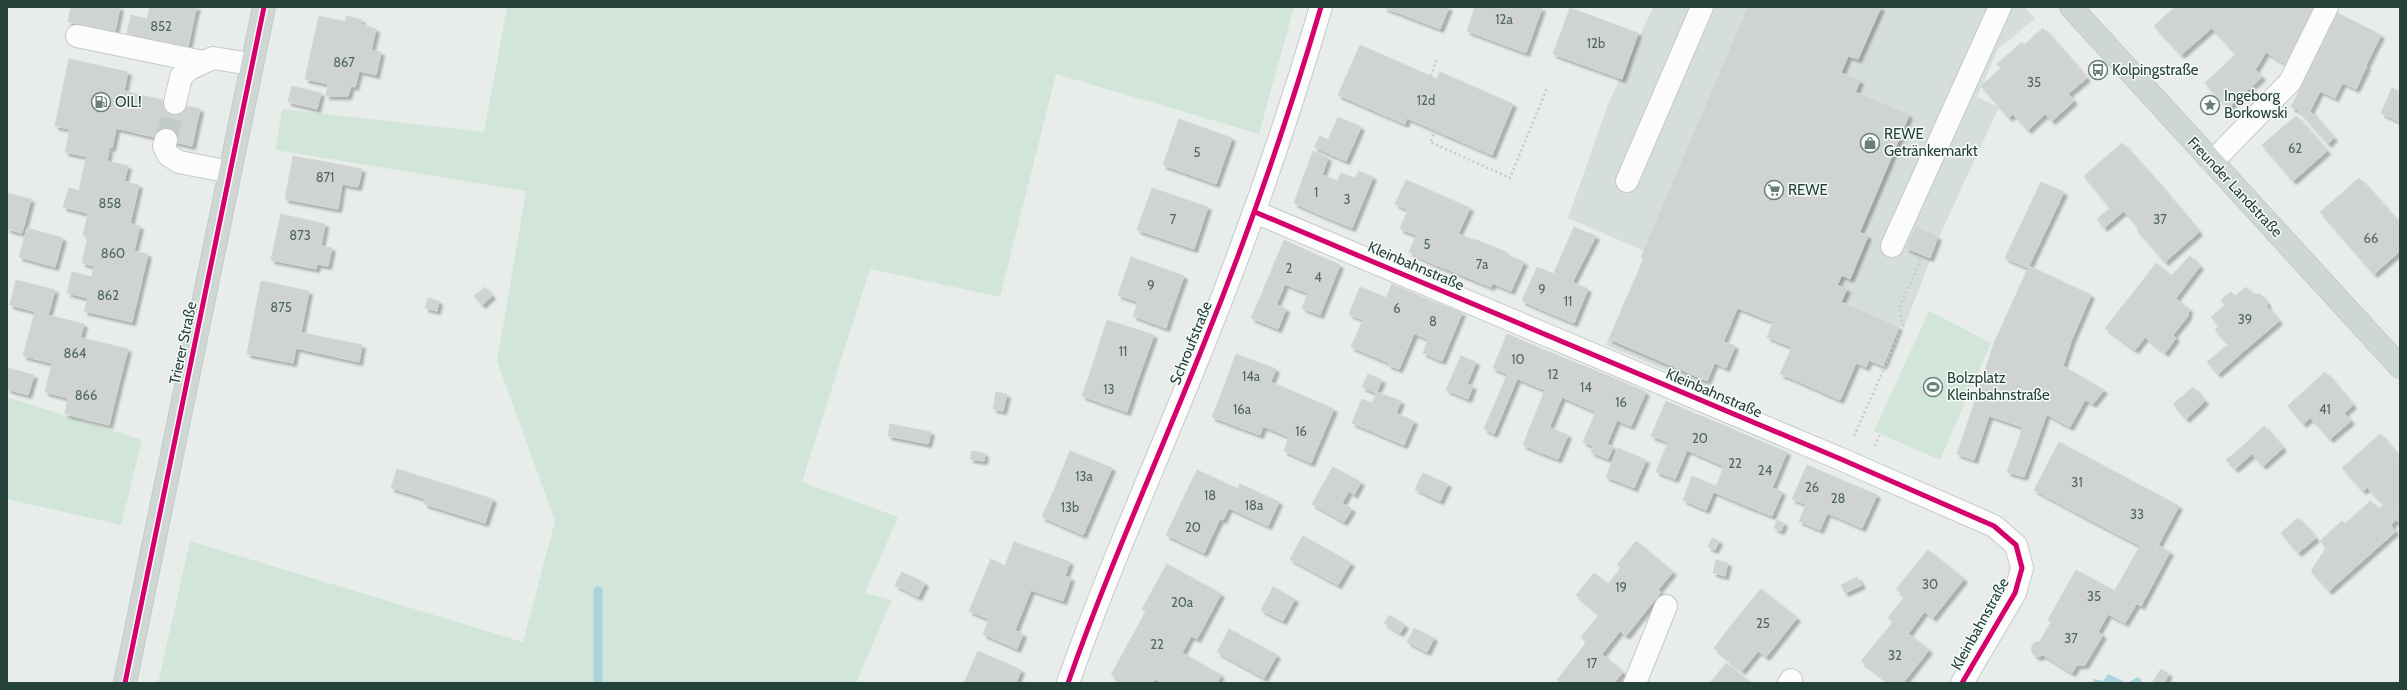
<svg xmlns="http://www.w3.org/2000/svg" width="2407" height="690" font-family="Cabin,sans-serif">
<defs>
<filter id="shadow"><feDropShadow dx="3.5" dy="3.5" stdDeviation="1" flood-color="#0004"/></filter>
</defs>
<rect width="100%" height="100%" fill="#e8edeb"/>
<path fill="#d6dedb" d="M1653,7H2025L2035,19L1998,49L1977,97L1999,107L1939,237L1904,328L1832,298L1825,314L1751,283L1744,300L1741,299L1705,387L1606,345L1644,258L1641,257L1644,251L1568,218L1608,104Z"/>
<path fill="#d1e6d8" d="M507,7H1294L1259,134L1056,74L1000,297L870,269L802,482L898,517L865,593L892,600L856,683H158L190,541L523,642L555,521L497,361L526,191L275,150L282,109L484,132Z
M1929,311L1991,343L1940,460L1874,431Z
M7,397L142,440L121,525L7,499Z"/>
<path fill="#a9d4db" d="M2108,674L2127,683L2138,677L2142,680L2139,683H2093L2094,679L2103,681Z"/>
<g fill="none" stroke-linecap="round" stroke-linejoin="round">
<path stroke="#a9d4db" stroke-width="9" d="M598,683V591"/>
</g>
<path fill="#cfd4d2" stroke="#d1d6d4" filter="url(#shadow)" d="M71,7H120L115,31L68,22Z
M150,7H165L195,13L188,47L127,33L131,15L147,19Z
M165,7H197L195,13Z
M1383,7H1449L1440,29Z
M1475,7L1542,8L1526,53L1467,31Z
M1748,7H1881L1858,59L1848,56L1841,73L1860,81L1851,102L1905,125L1825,314L1751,283L1744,300L1741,299L1641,257Z
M2175,7H2212L2222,19L2181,55L2154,26Z
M2212,7H2242L2231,32L2222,39L2212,28L2222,19Z
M2242,7H2267L2236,54L2222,39L2231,32Z
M2267,7H2320L2285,64L2266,52L2277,34L2258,21Z
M1570,8L1638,33L1622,79L1553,54Z
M2337,13L2381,35L2376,45L2364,39L2335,98L2320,91L2310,111L2334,138L2328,144L2298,110L2291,107Z
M319,16L346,22V16L362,20L361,24L376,29L371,51L381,52L376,75L359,71L355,87L351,86L348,96H326L328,84L305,79Z
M2258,21L2277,34L2255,70L2238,52Z
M2043,28L2087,78L2068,94L2074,101L2052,121L2045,114L2028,130L2013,114L2009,118L1981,86L2001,68L1997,64L2022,42L2024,45Z
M2364,39L2376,45L2366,65L2354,59Z
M1360,45L1437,79L1440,72L1513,104L1492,155L1407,118L1405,124L1338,95Z
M2238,52L2262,77L2228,108L2205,83Z
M69,59L128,72L112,148L68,139L69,129L55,126Z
M2354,59L2367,66L2356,89L2343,83Z
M292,86L321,93L317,109L288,102Z
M2392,88L2400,92V122L2381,113Z
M124,91L200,109L192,146L116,128Z
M1855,92L1909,115L1905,125L1851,102Z
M2296,116L2327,151L2293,181L2262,145Z
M1338,117L1361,127L1346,161L1314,147L1320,136L1328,140Z
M1179,119L1232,138L1216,184L1163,165Z
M68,139L109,149L107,161L65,152Z
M2122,143L2157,182L2104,228L2097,219L2110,208L2084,176Z
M1313,151L1328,158L1322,175L1338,181L1323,216L1294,203Z
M87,156L128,166L124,182L83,171Z
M293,156L362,169L358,187L342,184L338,209L285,199Z
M83,171L139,185L130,224L83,212L88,193L79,191Z
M1359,171L1373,177L1352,228L1323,216L1341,173L1355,178Z
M2359,178L2400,224V251L2374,274L2320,212Z
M1406,180L1459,203L1450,226L1425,214L1416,235L1400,229L1408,210L1395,204Z
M2041,182L2064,192L2028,268L2005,258Z
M2157,182L2199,232L2165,262L2137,230L2139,228L2124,211Z
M69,188L88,193L83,212L63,207Z
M1152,188L1208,207L1194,249L1137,230Z
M7,193L31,199L22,233L7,229Z
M1459,203L1470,208L1458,234L1473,240L1459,274L1433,264Z
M88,214L140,226L134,251L148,254L140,288L92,277L94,266L82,263L88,236L83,235Z
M281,214L325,224L321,246L332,248L328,266L317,264L316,269L271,260Z
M1425,214L1450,226L1433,264L1409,252Z
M1574,227L1583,231L1563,278L1553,275Z
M1916,227L1938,237L1930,258L1906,248Z
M27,228L63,238L55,267L19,257Z
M1583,231L1596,236L1572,283L1563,278Z
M1859,232L1868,236L1850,279L1841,275Z
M1474,239L1506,252L1491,287L1459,274Z
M1284,240L1312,253L1297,289L1285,284L1276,305L1260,298Z
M1312,253L1340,265L1320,315L1302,308L1308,293L1297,289Z
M1505,254L1524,262L1511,291L1492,283Z
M2190,256L2200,266L2173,302L2144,279L2156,263L2171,276Z
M1131,257L1184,276L1171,313L1118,295Z
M1644,258L1741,299L1707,381L1609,339Z
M2029,266L2091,295L2072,339L2040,433L1972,410L1994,343Z
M1537,267L1563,278L1547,312L1522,301Z
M72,272L140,288L132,322L84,311L88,298L67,293Z
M1563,278L1588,289L1574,323L1547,312Z
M2144,279L2173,302L2135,350L2105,328Z
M16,280L55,290L48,315L10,305Z
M261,281L309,291L301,332L253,323Z
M1751,283L1783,297L1773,322L1738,308L1741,299L1744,300Z
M1392,284L1417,295L1403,329L1378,318Z
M1837,285L1847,289L1841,302L1832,298Z
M485,287L492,296L482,305L474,296Z
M1360,287L1387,298L1375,325L1349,314Z
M2246,287L2252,294H2260L2267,303V307L2279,321L2245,350L2222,324L2219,326L2211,317L2225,305L2221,300L2231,292L2235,296Z
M1417,295L1462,313L1442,361L1423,353L1428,339L1403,329Z
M1783,297L1825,314L1808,354L1767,337Z
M428,298L439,301L437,311L425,308Z
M1260,298L1286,309L1278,329L1251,318Z
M1832,298L1899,327L1883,366L1815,337Z
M2175,298L2189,309L2188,316L2173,335L2176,338L2165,353L2145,337Z
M1138,302L1171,313L1166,328L1133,316Z
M35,312L84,324L80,339L31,326Z
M1378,318L1403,329L1389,363L1351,347L1363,320L1375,325Z
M1107,320L1154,335L1137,382L1092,367Z
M253,323L362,345L359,362L296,348L293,363L247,354Z
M2222,324L2245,350L2218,374L2207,362L2225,347H2230L2215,330Z
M31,326L128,349L120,380L23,356Z
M1403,329L1414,334L1399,369L1388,365Z
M1507,334L1544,350L1530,384L1493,368Z
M1815,337L1869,360L1866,367L1856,363L1840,400L1793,379L1805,352L1808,354Z
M1724,342L1735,346L1726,368L1715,363Z
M1792,347L1805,352L1793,379L1780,374Z
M1544,350L1576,363L1562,397L1530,384Z
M1236,354L1276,369L1264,399L1225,384Z
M1461,356L1476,362L1467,384L1473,386L1468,399L1446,390Z
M52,363L120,380L109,425L65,414L68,398L45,392Z
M1576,363L1611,377L1596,412L1562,397Z
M2063,366L2104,390L2093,404L2057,383Z
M1092,367L1137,382L1127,412L1082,396Z
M7,368L34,375L28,395L7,389Z
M2325,372L2353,405L2344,413L2351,421L2330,439L2294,400Z
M1368,374L1382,380L1376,393L1362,387Z
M1507,375L1517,379L1494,434L1484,429Z
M1611,377L1646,392L1631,426L1596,412Z
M1271,382L1334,409L1327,425L1264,399Z
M2057,383L2085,400L2070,427L2046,414Z
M1225,384L1272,402L1260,435L1212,417Z
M2193,387L2205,401L2197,409L2184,395Z
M1545,390L1562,397L1539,452L1523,445Z
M996,392L1007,394L1003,411L993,409Z
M1377,392L1401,401L1396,413L1372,403Z
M2184,395L2197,409L2186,419L2173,404Z
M1362,399L1414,421L1404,445L1352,423Z
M2294,400L2310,418L2303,424L2288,406Z
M1666,401L1691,412L1665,475L1656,472L1668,442L1651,436Z
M1272,402L1327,425L1311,463L1284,451L1289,437L1263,426Z
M1972,410L1989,416L1974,460L1957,454Z
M1596,412L1617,420L1609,439L1588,430Z
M1691,412L1725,426L1710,460L1687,450L1675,479L1665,475Z
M890,424L931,432L928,444L888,436Z
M1725,426L1762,442L1737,502L1714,492L1724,466L1710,460Z
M2264,426L2283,448L2263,466L2244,445Z
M1549,427L1568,435L1558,459L1539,452Z
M2023,427L2040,433L2024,477L2007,472Z
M1588,430L1609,439L1607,444L1613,447L1608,459L1591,452L1593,446L1583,442Z
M2380,434L2400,458L2363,491L2342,468Z
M1762,442L1787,452L1762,512L1737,502Z
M2059,442L2119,474L2094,522L2034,490Z
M2244,445L2252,454L2235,469L2226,460Z
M1618,448L1632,454L1620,482L1606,477Z
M972,451L985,453L984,461L970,459Z
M1070,451L1112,468L1099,498L1079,489L1077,492L1057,483Z
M1632,454L1646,460L1634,488L1620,482Z
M2400,458V505L2391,513L2367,487Z
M1807,465L1832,476L1818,509L1792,499Z
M1333,467L1361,482L1354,495L1349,491L1342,503L1352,509L1344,522L1312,504Z
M397,469L493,499L485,523L424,504L426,499L391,488Z
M1197,470L1238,489L1223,520L1182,501Z
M1423,473L1448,484L1440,501L1415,489Z
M2119,474L2179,506L2154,553L2094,522Z
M1692,476L1716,486L1706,510L1683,500Z
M1832,476L1858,487L1844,520L1818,509Z
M1057,483L1077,492L1079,489L1099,498L1083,535L1042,517Z
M1240,484L1279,502L1268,526L1229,508Z
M1858,487L1877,495L1862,528L1844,520Z
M1772,488L1782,492L1772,516L1762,512Z
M1182,501L1220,519L1204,553L1166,535Z
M2370,501L2379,509L2383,506L2391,513L2338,561L2320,541L2342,521L2345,524Z
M1806,505L1818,509L1811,526L1799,521Z
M2400,505V524L2391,513Z
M1818,509L1827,514L1820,530L1811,526Z
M2391,513L2396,520L2391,525L2395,532L2349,573L2338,561Z
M2298,518L2316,538L2298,553L2281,533Z
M1777,520L1784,523L1781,531L1774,528Z
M1303,536L1351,563L1338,585L1290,559Z
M1712,538L1719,541L1715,550L1708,547Z
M1636,541L1673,572L1658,590L1661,592L1626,636L1576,595L1594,573L1608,584L1621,568L1617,565Z
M1014,542L1070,562L1065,576L1071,578L1063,601L1031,590L1015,630L969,611L991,559L1005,566Z
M2140,546L2154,553L2159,546L2170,552L2148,593L2122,578Z
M2326,548L2349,573L2329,591L2311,571Z
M1928,550L1964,579L1933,618L1896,589Z
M1716,560L1728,563L1725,576L1713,573Z
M1167,564L1221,594L1197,639L1142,609Z
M2076,570L2137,603L2125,623L2108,614L2098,632L2055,607Z
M902,572L925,583L918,597L895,585Z
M1857,577L1862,585L1845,593L1841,585Z
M2122,578L2148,593L2141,606L2115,590Z
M1273,587L1295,599L1283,621L1261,610Z
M1761,589L1797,618L1766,657L1729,628Z
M1905,596L1924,612L1908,634L1888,618Z
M2055,607L2103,635L2085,665H2077L2072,673L2043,655L2037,657L2033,654L2031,648L2034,643L2040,641L2051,622L2048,620Z
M1146,611L1191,636L1182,653L1221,675L1217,683H1162L1155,679L1152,683H1125L1111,675Z
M1389,615L1405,625L1400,633L1384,623Z
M1599,615L1620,631L1602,654L1581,637Z
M989,619L1023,634L1017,649L983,634Z
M1893,622L1929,650L1903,683H1890L1861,661Z
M1414,628L1434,638L1427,652L1407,642Z
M1729,628L1758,651L1742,671L1714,648Z
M1229,629L1277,655L1264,678L1217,652Z
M1587,642L1623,672L1614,683H1561L1557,680Z
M978,651L1021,670L1016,683H964Z
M1726,663L1751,683H1710Z
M2161,669L2169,674L2164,683H2152Z"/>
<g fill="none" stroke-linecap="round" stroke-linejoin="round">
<path stroke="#c1cbc8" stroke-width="22" stroke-dasharray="22 11" stroke-linecap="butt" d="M166,140L175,103"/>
<defs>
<path id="minor" d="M77,36L203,62
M175,103L181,77L189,69L213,58L251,64
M166,140L164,146L168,155L179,162L230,172
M2212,162L2290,82L2327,7
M1627,181L1702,7
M1255,212L1843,460L1994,526L2016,545L2022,568L2015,593L1962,683
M1892,246L2000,7
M1068,683C1108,569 1158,459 1203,346C1248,235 1287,122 1321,7
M1635,683L1666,606
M1789,683L1791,680"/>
<path id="major" d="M2071,7L2400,367
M125,683L264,7"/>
</defs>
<use href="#minor" stroke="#c5cac8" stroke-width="24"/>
<use href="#major" stroke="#c3ccc9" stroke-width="24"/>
<path stroke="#c3ccca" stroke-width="2.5" stroke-dasharray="2 3" stroke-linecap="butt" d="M1431,76L1437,58
M1436,130L1430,142L1510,178L1547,88
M1854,436L1903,326L1899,308L1921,259L1917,257
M1875,446L1880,434"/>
<use href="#minor" stroke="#fcfcfc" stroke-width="22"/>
<use href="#major" stroke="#cfd7d5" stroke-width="22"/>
<defs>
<path id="cycleway" d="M1255,212L1843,460L1994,526L2016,545L2022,568L2015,593L1962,683
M125,683L264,7
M1068,683C1108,569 1158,459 1203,346C1248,235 1287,122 1321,7"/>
</defs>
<use href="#cycleway" stroke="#f7fbf9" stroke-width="8"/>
<use href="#cycleway" stroke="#d6006c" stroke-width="5"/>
</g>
<defs>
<symbol id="bus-ring" viewBox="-11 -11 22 22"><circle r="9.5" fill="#f7fbf9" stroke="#697e78" stroke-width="1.5"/><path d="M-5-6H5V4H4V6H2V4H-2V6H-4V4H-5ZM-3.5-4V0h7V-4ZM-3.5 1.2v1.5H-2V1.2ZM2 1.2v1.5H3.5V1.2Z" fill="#697e78"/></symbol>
<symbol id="fuel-ring" viewBox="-11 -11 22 22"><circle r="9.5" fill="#f7fbf9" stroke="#697e78" stroke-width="1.5"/><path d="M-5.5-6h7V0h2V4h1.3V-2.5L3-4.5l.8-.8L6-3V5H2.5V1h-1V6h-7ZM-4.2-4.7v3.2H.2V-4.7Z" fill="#697e78"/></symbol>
<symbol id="sight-ring" viewBox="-11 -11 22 22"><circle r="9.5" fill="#f7fbf9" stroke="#697e78" stroke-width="1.5"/><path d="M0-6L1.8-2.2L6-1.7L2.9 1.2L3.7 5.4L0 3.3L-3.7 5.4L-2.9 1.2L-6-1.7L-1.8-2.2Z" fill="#697e78"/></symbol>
<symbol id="shop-ring" viewBox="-11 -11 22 22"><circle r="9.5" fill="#f7fbf9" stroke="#697e78" stroke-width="1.5"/><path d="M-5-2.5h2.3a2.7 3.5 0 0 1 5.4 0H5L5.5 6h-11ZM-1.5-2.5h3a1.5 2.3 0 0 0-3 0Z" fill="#697e78"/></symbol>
<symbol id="supermarket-ring" viewBox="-11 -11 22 22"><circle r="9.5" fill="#f7fbf9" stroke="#697e78" stroke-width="1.5"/><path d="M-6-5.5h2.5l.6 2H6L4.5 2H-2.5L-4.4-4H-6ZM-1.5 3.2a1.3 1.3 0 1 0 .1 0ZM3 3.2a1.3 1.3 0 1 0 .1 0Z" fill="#697e78"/></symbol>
<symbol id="stadium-ring" viewBox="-11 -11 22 22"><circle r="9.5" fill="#f7fbf9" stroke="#697e78" stroke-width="1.5"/><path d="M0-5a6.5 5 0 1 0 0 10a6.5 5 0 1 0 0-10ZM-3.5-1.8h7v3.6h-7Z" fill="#697e78"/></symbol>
</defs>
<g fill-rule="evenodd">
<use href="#bus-ring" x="2087" y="59" width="22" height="22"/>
<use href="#fuel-ring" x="90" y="91" width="22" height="22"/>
<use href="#sight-ring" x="2199" y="94" width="22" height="22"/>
<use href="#shop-ring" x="1859" y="132" width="22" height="22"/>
<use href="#supermarket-ring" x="1763" y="179" width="22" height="22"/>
<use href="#stadium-ring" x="1922" y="376" width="22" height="22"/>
</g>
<g text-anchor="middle" stroke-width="3" stroke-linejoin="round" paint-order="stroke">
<g font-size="13" fill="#506761">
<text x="1504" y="24">12a</text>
<text x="161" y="31">852</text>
<text x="1596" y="48">12b</text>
<text x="344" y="67">867</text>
<text x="2034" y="87">35</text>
<text x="1426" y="105">12d</text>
<text x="2295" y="153">62</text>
<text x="1197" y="157">5</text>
<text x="325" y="182">871</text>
<text x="1316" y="197">1</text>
<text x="1347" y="204">3</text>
<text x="110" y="208">858</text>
<text x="1173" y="224">7</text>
<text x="2160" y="224">37</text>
<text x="300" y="240">873</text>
<text x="2371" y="243">66</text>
<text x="1427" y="249">5</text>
<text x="113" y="258">860</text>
<text x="1482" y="269">7a</text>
<text x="1289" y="273">2</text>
<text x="1318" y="282">4</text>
<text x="1151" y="290">9</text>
<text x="1542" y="294">9</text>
<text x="108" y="300">862</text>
<text x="1568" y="306">11</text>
<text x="281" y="312">875</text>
<text x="1397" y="313">6</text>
<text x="2245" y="324">39</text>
<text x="1433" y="326">8</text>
<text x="1123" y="356">11</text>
<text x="75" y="358">864</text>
<text x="1518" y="364">10</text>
<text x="1553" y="379">12</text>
<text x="1251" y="381">14a</text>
<text x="1586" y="392">14</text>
<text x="1109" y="394">13</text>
<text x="86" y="400">866</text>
<text x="1621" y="407">16</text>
<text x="1242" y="414">16a</text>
<text x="2325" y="414">41</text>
<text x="1301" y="436">16</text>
<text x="1700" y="443">20</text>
<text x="1735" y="468">22</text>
<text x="1765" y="475">24</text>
<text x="1084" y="481">13a</text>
<text x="2077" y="487">31</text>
<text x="1812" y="492">26</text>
<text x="1210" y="500">18</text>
<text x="1838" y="503">28</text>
<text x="1254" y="510">18a</text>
<text x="1070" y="512">13b</text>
<text x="2137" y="519">33</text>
<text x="1193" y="532">20</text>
<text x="1930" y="589">30</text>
<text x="1621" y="592">19</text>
<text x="2094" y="601">35</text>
<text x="1182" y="607">20a</text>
<text x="1763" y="628">25</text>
<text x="2071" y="643">37</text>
<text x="1157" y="649">22</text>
<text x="1895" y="660">32</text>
<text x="1592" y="668">17</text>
</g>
<g font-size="15" fill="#24423a" stroke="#f7fbf9" text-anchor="start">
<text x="2112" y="75">Kolpingstraße</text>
<text x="2224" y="101">Ingeborg<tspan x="2224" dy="17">Borkowski</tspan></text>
<text x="115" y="107">OIL!</text>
<text x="1884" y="139">REWE<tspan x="1884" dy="17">Getränkemarkt</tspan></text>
<text x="1788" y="195">REWE</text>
<text x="1947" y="383">Bolzplatz<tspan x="1947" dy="17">Kleinbahnstraße</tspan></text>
</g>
<g font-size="15" fill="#24423a" stroke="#f7fbf9">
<text transform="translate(2235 187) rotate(47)" y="5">Freunder Landstraße</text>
<text transform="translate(1416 266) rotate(23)" y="5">Kleinbahnstraße</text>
<text transform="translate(183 343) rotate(-78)" y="5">Trierer Straße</text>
<text transform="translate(1191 343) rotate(-68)" y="5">Schroufstraße</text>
<text transform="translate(1714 393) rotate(23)" y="5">Kleinbahnstraße</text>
<text transform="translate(1980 624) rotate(-61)" y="5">Kleinbahnstraße</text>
</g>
</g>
<rect width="2407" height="690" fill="none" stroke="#24423a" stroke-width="16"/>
</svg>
